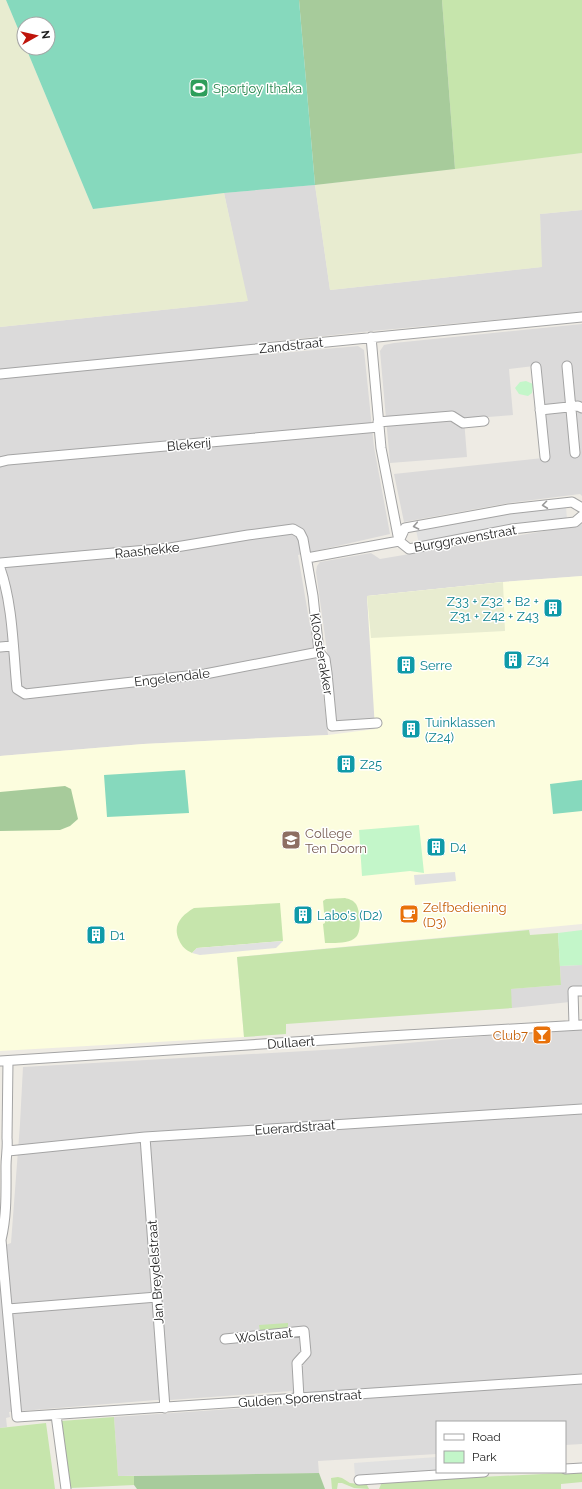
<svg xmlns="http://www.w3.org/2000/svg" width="582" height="1489" font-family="Raleway,sans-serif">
<rect width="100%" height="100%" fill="#eeebe4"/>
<path fill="#dbdada" d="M315,185L330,290L541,267L540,214L582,210V312L372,331L258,343L259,355L358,346L364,350L374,447L390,534L298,555L312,637L320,668L328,735L143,744L0,756V327L247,301L224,193Z
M582,324V496L580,494L509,503L404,522L394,474L543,458L534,366L509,369L513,415L464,419L467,457L390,463L380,351L384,345L394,343Z
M582,524V576L503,582L368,596L375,720L337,723L316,572L317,566L320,562L371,553L380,559L580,525Z
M582,965V987H570V1002L512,1008L510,989L561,985L560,966Z
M582,1029V1444L565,1445V1422H437V1454L318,1461L319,1473L118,1476L114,1417L290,1405L292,1391L170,1400H156L9,1412L10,1417L6,1418L7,1427L0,1428V1247L11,1243L20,1124L23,1067L340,1049L508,1034Z"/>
<path fill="#fcfdde" d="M582,576V924L237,957L244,1037L0,1051V756L143,744L328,735L375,729L367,596L503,582Z"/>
<path fill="#e8ecd0" d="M0,0H6L24,43V48H26L93,209L224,193L248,301L0,327Z
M582,153V210L540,214L542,267L330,290L315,185Z
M503,582L505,631L371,638L367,596Z"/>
<path fill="#c6e5ac" d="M442,0H582V153L455,169Z
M345,898C349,899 353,900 356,904C360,910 362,932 356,937C350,944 334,943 325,943L323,924L325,923L323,901L326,899Z
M280,903L283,941L197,948L192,953C186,950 182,947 179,940C172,925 182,915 194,908Z
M529,930L530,935L558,933L561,985L511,989L512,1008L286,1024V1034L244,1037L237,957Z
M288,1323V1326L286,1329L260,1331L259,1325Z
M114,1417L118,1476H134V1485L70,1488L61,1421Z
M46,1423L55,1489H0V1428Z
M582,1472V1482L561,1484V1489H379L382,1482Z
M338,1477L342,1478L350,1483L367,1485L369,1489L354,1488L342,1483H338L337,1489H332L331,1478Z"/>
<path fill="#a7cb9b" d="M299,0H442L455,169L315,185Z
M65,786L71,789L78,819L70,826L60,830L0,831V792Z
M319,1473L325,1489H137L134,1485V1476Z"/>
<path fill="#c3f6c9" d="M526,381L533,384L532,393L528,396L519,394L515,388L520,382Z
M419,825L424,873L410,871L362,876L359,830Z
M582,930V965L560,966L558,933Z"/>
<path fill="#86d9bd" d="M6,0H299L315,185L224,193L93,209L26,48H48V24H24V43Z
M185,770L189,813L107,817L104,775Z
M582,780V811L553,814L550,784Z"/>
<path fill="#e1e1e1" d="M566,506L567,520L419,544L416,530L510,512Z
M455,872L456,881L415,885L414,875Z
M283,941L276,948L200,955L192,953L197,948Z
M437,1457V1471L355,1477L354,1463Z"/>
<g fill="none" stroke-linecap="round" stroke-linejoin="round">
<defs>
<path id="street" d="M371,337L381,448L399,541
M567,366L575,453
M536,367L545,457
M0,374L582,317
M540,410L578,406L582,408
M378,422L452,416L463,423L484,421
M0,462L8,460L379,427
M399,541L405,528L509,509L572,502L582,508
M399,541L409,549L512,529L575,522L582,516
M307,558L399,541
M0,563L170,548L248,535L293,529L300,533L303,539L313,596L319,652L325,659L327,673L332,726L377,723
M0,568C13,605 13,649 17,689L25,694L205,674L319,652
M0,647L12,646
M574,1025L573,991H582
M0,1061L371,1037L582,1025
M8,1061L7,1138C8,1148 6,1156 6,1166C6,1191 7,1215 1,1240L17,1417L582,1379
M145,1137L165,1408
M8,1151L145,1137L582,1109
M8,1309L157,1297
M225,1339L304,1331L306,1353L297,1363L299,1398
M56,1415L66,1489
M565,1469L582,1468
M359,1480L484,1472"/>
</defs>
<use href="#street" stroke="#a4a4a4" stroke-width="11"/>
<use href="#street" stroke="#fff" stroke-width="9"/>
</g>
<defs><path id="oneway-chevron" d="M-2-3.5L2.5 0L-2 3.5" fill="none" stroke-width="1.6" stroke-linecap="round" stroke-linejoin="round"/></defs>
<g stroke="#999">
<use href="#oneway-chevron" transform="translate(545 505) rotate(173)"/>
<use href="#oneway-chevron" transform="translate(416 526) rotate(169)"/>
</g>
<defs>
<symbol id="stadium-square" viewBox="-11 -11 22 22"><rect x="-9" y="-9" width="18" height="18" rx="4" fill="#2e9e5b" stroke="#fff"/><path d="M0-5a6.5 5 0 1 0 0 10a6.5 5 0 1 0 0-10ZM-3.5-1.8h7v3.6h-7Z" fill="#fff"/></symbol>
<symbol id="building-square" viewBox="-11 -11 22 22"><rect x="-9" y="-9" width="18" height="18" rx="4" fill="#0f9aa8" stroke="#fff"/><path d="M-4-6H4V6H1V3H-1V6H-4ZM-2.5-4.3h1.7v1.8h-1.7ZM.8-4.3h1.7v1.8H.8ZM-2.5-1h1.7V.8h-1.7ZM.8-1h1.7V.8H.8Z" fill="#fff"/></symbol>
<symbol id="school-square" viewBox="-11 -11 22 22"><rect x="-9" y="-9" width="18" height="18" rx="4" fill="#8d6e63" stroke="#fff"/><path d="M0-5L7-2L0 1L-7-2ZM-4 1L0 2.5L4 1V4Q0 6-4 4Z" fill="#fff"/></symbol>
<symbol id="cafe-square" viewBox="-11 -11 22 22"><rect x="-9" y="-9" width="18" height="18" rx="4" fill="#e8710a" stroke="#fff"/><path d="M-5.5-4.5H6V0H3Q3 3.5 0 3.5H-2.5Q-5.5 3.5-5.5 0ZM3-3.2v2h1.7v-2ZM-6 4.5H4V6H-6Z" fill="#fff"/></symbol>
<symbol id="bar-square" viewBox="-11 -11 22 22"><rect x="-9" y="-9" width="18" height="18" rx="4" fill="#e8710a" stroke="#fff"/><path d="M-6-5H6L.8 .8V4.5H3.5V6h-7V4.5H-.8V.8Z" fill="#fff"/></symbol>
</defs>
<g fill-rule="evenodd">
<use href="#stadium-square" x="188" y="77" width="22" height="22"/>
<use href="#building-square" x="542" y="597" width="22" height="22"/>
<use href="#building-square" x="502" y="649" width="22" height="22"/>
<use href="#building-square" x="395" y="654" width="22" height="22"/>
<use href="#building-square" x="400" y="718" width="22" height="22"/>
<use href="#building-square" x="335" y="753" width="22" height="22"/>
<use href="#school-square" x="280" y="829" width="22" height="22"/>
<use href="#building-square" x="425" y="836" width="22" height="22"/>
<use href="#cafe-square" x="398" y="903" width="22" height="22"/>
<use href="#building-square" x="292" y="904" width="22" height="22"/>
<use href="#building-square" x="85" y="924" width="22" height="22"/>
<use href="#bar-square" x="531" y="1024" width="22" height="22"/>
</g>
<g text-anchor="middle" stroke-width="3" stroke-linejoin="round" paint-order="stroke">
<g font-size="13" fill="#27864d" stroke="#fff" text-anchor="start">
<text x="213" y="93">Sportjoy Ithaka</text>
</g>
<g font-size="13" fill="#1d1d1d" stroke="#fff">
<text transform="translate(291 345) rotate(-6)" y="5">Zandstraat</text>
<text transform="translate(189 444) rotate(-5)" y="5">Blekerij</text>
<text transform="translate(465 538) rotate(-10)" y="5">Burggravenstraat</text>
<text transform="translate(147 550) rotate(-6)" y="5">Raashekke</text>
<text transform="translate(322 654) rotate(80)" y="5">Kloosterakker</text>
<text transform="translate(172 677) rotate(-7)" y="5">Engelendale</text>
<text transform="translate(291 1042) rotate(-4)" y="5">Dullaert</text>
<text transform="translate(295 1127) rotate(-4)" y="5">Euerardstraat</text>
<text transform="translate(155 1272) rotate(-94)" y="5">Jan Breydelstraat</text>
<text transform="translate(264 1335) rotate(-6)" y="5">Wolstraat</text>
<text transform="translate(300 1398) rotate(-4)" y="5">Gulden Sporenstraat</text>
</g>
<g font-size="13" fill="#0d838f" stroke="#fff" text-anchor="start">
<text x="539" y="606" text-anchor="end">Z33 + Z32 + B2 +<tspan x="539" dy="15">Z31 + Z42 + Z43</tspan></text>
<text x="527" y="665">Z34</text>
<text x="420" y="670">Serre</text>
<text x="425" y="727">Tuinklassen<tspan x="425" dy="15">(Z24)</tspan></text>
<text x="360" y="769">Z25</text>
<text x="450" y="852">D4</text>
<text x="317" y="920">Labo's (D2)</text>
<text x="110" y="940">D1</text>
</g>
<g font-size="13" fill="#785e54" stroke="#fff" text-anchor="start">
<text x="305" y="838">College<tspan x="305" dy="15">Ten Doorn</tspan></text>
</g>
<g font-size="13" fill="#c56008" stroke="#fff" text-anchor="start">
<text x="423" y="912">Zelfbediening<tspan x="423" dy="15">(D3)</tspan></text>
<text x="528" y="1040" text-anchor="end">Club7</text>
</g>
</g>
<rect x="436" y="1421" width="130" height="52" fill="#ffffff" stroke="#a5a5a5"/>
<rect x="444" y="1434" width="20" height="6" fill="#ffffff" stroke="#a5a5a5"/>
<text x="472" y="1441" font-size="12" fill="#1d1d1d">Road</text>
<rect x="444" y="1451" width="20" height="12" fill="#c3f6c9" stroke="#a5a5a5"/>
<text x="472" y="1461" font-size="12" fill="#1d1d1d">Park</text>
<g transform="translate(36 36) rotate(82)"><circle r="19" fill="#ffffff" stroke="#a5a5a5"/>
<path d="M0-3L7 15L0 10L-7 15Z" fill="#bf140b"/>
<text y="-6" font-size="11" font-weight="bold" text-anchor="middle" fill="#1d1d1d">N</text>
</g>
</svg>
